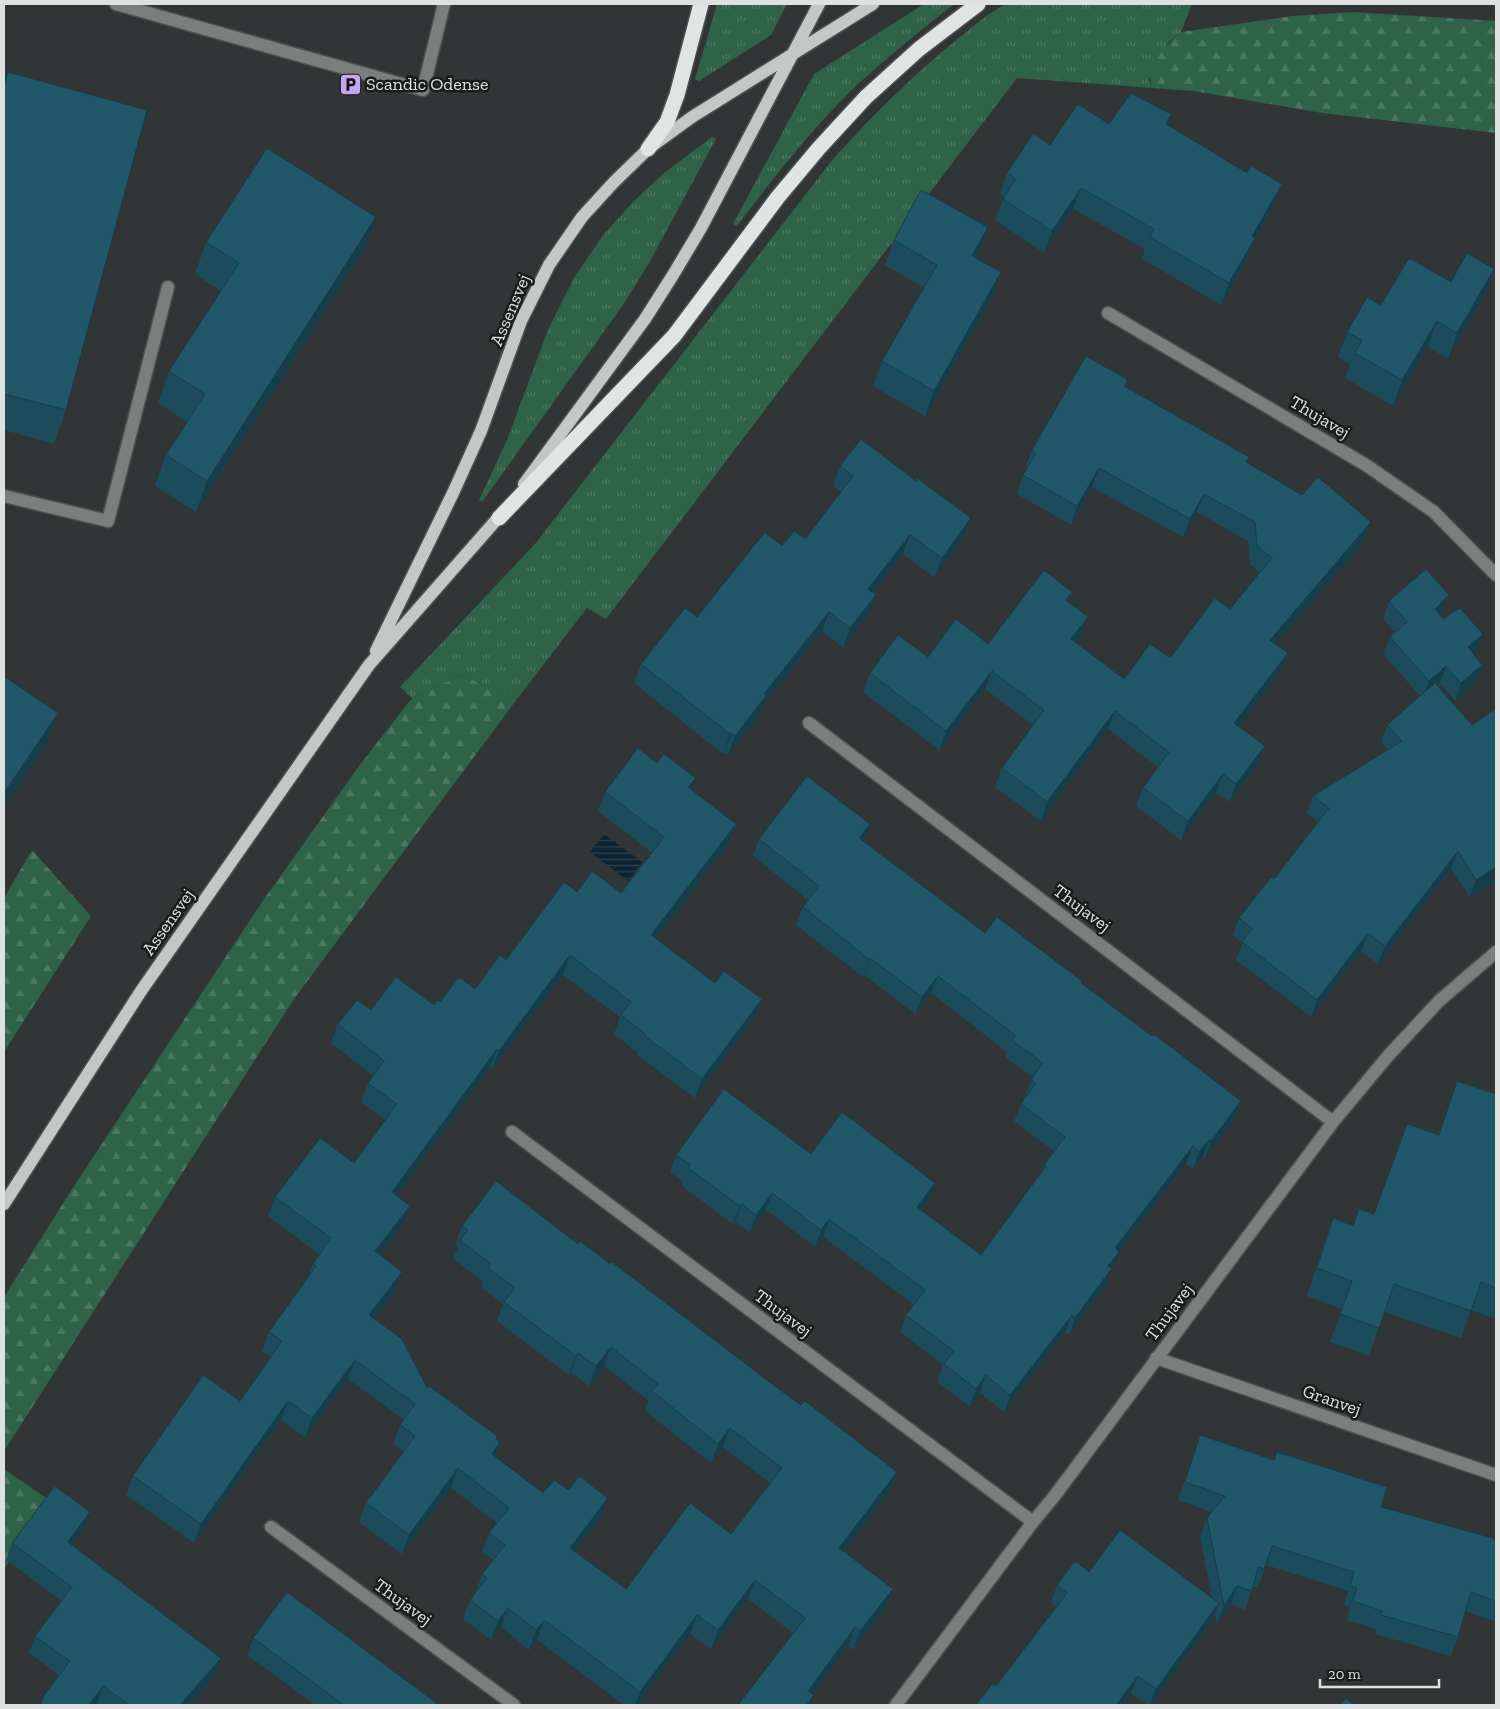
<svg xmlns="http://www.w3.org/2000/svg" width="1500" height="1709" font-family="'Zilla Slab',serif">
<defs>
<pattern id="grass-tufts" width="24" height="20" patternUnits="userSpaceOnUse" patternTransform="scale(1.25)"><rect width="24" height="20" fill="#2e6249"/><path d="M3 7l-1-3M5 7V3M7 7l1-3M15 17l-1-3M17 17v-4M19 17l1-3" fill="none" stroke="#4c7863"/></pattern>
<pattern id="forest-firs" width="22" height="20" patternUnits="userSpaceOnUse" patternTransform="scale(1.25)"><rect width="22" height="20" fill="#2e6249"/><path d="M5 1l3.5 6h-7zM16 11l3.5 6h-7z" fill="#4c7863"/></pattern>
<pattern id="water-rules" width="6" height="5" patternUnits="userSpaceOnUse" patternTransform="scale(1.25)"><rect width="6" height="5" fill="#0c2334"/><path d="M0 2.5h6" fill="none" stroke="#2f4351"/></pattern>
</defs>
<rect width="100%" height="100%" fill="#313535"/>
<path fill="url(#grass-tufts)" d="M717,4H787L771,35L699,81L695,79Z
M924,4H954C921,30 889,56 858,84C814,126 773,178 737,226L733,224L814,74Z
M1007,4H1192L1181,32L1168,43L1149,80L1152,88L1017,78L606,619L587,608L517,699L461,675L412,698L400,687L535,544L833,159C873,115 914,74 960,37C975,25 990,11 1007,4Z
M712,137L716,139L649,263L623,305L482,502L479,500L507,440L548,330L574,278L603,235L634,201L664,173Z"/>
<path fill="url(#forest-firs)" d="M1353,12L1496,21V133L1322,113L1194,91L1152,88C1145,67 1166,45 1181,32L1292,16Z
M461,675L517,699L294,999L4,1451V1297L74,1186L262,902L359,766L412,698Z
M32,850L91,916L4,1052V898Z
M4,1469L52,1502L4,1569Z"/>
<path fill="url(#water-rules)" d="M604,834L642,862L628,881L590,852Z"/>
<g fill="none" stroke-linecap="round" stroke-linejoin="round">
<defs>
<path id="minor" d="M116,4L423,90L444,4
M1108,313L1366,465L1434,512L1496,575
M4,496L108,521L168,287
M809,723L1333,1122
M512,1132L1033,1522
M1156,1358L1496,1475
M271,1527L514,1705
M896,1705L1033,1522L1056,1494L1333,1122L1388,1056L1439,1001L1496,952"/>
<path id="major" d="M524,484L645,319L673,275L701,228L819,4
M376,651L453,493L481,431L521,321L549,265L582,217L614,182L648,149L692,117L873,4
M4,1204L141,991L369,665L505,510"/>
<path id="highway" d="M648,149L667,122L677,95L701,4
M499,518L674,336L778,197L819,148L866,97L919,49L978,4"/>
</defs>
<use href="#minor" stroke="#4d5151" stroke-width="15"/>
<use href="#major" stroke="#4d5151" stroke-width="15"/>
<use href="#highway" stroke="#4d5151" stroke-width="18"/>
<use href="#minor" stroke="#7c7e7d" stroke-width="12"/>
<use href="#major" stroke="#c3c7c6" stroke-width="12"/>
<use href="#highway" stroke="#e0e4e3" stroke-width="15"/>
</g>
<path fill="#1c4c5b" d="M8,72L66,410L54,444L4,430V82Z
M1109,124L1168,125L1274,205L1254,240L1247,259L1221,305L1142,259L1145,249L1073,209L1044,253L995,220L1004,197L1000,194L1007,173L1050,145Z
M894,240L979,252L976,258L992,298L925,416L873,386L882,361L924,288L885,265Z
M206,242L365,249L196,512L155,486L166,455L187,422L158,403L169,371L221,291L195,274Z
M1494,269L1485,295L1448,359L1428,347L1393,406L1345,378L1350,365L1338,357L1347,332L1381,305L1451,282Z
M1128,380L1125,386L1247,463L1365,540L1276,644L1281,671L1239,726L1258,764L1230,802L1216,793L1181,840L1136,806L1143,788L1158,767L1108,729L1041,821L995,787L1002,768L1033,725L985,689L939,750L863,692L870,673L928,657L988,644L1072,592L1069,602L1081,636L1076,643L1124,679L1170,658L1230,609L1260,573L1250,564L1248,541L1197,512L1183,537L1092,487L1071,525L1017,494L1023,475L1027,470L1025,469L1032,450Z
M840,466L916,481L971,518L964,538L934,577L903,554L873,593L868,615L843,648L822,631L763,706L759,716L728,755L724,752L723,754L634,683L641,664L782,546L805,539L841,492L833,486Z
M1389,601L1442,613L1440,615L1476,652L1473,654L1482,665L1476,682L1455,701L1440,683L1437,686L1472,725L1496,709V880L1470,897L1451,869L1378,964L1361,951L1311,1017L1236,960L1242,943L1233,935L1239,918L1274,879L1318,822L1307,813L1313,796L1388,750L1381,742L1387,725L1420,696L1383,654L1390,637L1395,632L1383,619Z
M692,790L736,824L729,843L656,939L715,983L762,999L755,1018L695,1098L637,1055L638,1053L614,1034L620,1017L563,975L492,1070L490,1068L396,1196L403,1225L380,1255L395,1292L374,1318L427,1388L500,1442L495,1457L543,1493L601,1517L575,1551L626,1589L731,1534L770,1483L723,1447L711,1463L645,1411L649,1401L604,1366L589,1386L571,1372L569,1375L497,1321L503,1304L481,1287L483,1282L453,1259L458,1247L455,1245L462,1226L578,1244L610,1264L780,1390L897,1472L890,1491L844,1551L893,1589L886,1608L853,1650L848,1646L813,1694L810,1705L793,1633L748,1599L711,1649L690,1634L637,1705H624L537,1640L529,1650L501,1627L491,1640L463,1619L470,1600L476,1592L482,1574L493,1560L482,1552L489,1533L497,1523L451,1488L402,1554L359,1522L366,1503L404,1452L393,1444L400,1425L404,1420L348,1379L305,1438L281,1420L194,1543L126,1495L133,1476L240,1401L271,1357L262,1351L269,1332L307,1280L313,1264L319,1254L268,1216L275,1197L354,1163L386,1120L361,1102L368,1083L373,1076L331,1043L338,1024L371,1010L434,1005L475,989L577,892L621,893L652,853L598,811L605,792Z
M759,839L864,841L985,933L1082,984L1152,1036L1241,1101L1235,1118L1204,1159L1203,1157L1193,1169L1186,1164L1119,1252L1105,1286L1069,1335L1065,1332L1004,1412L980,1393L970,1407L937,1382L943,1365L900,1332L906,1315L914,1305L823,1237L815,1247L766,1210L750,1232L735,1222L733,1224L682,1186L683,1182L670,1172L676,1155L811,1154L935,1183L929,1200L921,1210L981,1255L1041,1173L1044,1165L1054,1151L1014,1121L1021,1104L1025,1097L1031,1080L1033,1077L1005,1057L1007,1052L931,993L915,1014L864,975L863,977L796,925L803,907L808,900L753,856Z
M1457,1081L1496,1094V1319L1471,1310L1461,1338L1384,1312L1369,1356L1330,1342L1342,1309L1307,1296L1323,1246L1333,1218L1353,1226L1374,1214L1438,1135Z
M1200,1435L1381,1507L1496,1539V1622L1465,1611L1458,1637L1451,1656L1375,1634L1376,1629L1347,1620L1350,1607L1344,1605L1348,1591L1266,1565L1258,1588L1253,1586L1245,1610L1231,1604L1217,1624L1215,1614L1212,1621L1150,1705H1148L1131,1694L1123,1705H976L996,1686L1057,1607L1051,1603L1057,1585L1089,1572L1212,1598L1200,1537L1207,1518L1212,1512L1178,1500Z
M84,1529L72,1545L221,1658L215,1675L189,1705H100L97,1703L40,1705L42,1698L59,1675L29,1653L35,1636L62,1601L6,1560L12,1543Z
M253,1638L439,1705H315L247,1655Z"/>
<path fill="#163e4a" d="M1282,184L1274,205L1254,240L1247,259L1221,305L1229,283L1252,236Z
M1081,188L1073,209L1044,253L1052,231Z
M376,217L365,249L196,512L207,481Z
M988,227L979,252L963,281L972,256Z
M1494,269L1485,295L1448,359L1457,333Z
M1001,272L992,298L925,416L934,391Z
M1437,321L1428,347L1393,406L1402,380Z
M1099,468L1092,487L1071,525L1077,506Z
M1204,494L1197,512L1183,537L1190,519Z
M971,518L964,538L934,577L942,558Z
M1371,522L1365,540L1263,659L1270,640Z
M910,535L903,554L861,609L868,589Z
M1072,592L1066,610V600Z
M876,595L868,615L843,648L850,628Z
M1449,595L1442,613L1429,627L1435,609Z
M829,612L822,631L763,706L759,716L728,755L735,736L764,694Z
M1088,617L1081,636L1064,658L1071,639Z
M1483,634L1476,652L1461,665L1468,647Z
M1288,653L1281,671L1228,741L1234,723Z
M1482,665L1476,682L1455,701L1461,683Z
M1446,666L1440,683L1422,698L1429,681Z
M992,671L985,689L939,750L946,731Z
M1115,711L1108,729L1041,821L1047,802Z
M58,713L46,746L4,808V793Z
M732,733L724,752L723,754L730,734Z
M1265,746L1258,764L1230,802L1236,784Z
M1223,774L1216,793L1181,840L1188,821Z
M696,778L689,797L688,787Z
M736,824L729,843L644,954L651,935Z
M870,824L864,841L859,838Z
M1458,851L1451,869L1378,964L1385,946Z
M1496,867V880L1470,897L1476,880Z
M1368,933L1361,951L1311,1017L1317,1000Z
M570,955L563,975L492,1070L499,1051Z
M870,958L864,975L863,977L869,959Z
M938,976L931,993L915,1014L922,997Z
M762,999L755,1018L695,1098L702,1079Z
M497,1049L490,1068L385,1211L392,1192Z
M1241,1101L1235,1118L1204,1159L1211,1141Z
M1209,1140L1203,1157L1193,1169L1199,1152Z
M1193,1146L1186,1164L1119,1252L1105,1286L1069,1335L1075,1318L1108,1266L1115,1248Z
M935,1183L929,1200L911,1224L917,1207Z
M772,1193L766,1210L750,1232L756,1215Z
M742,1204L735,1222L733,1224L740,1206Z
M410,1206L403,1225L368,1270L375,1251Z
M829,1219L823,1237L815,1247L821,1230Z
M402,1272L395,1292L362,1334L369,1315Z
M1072,1315L1065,1332L1004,1412L1010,1395Z
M611,1347L604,1366L589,1386L596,1366Z
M578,1353L571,1372L569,1375L576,1356Z
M355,1360L348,1379L305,1438L312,1418Z
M986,1375L980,1393L970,1407L976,1389Z
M288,1401L281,1420L194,1543L201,1524Z
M730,1428L723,1447L711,1463L718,1444Z
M500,1442L493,1461L492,1454Z
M458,1468L451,1488L402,1554L409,1535Z
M897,1472L890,1491L832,1567L839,1548Z
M608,1498L601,1517L563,1567L570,1548Z
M90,1512L84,1529L62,1559L68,1542Z
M755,1580L748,1599L711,1649L718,1630Z
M1237,1586L1231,1604L1217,1624L1224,1606Z
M893,1589L886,1608L853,1650L860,1631Z
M1219,1603L1212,1621L1150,1705L1156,1689Z
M508,1608L501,1627L491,1640L498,1621Z
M697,1615L690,1634L637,1705H635L640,1692Z
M544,1620L537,1640L529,1650L536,1630Z
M855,1627L848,1646L805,1705L808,1691Z
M221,1658L215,1675L189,1705H180Z
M1138,1676L1131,1694L1123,1705H1116Z
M103,1686L97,1703L95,1705H89Z
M814,1695L810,1705H806Z"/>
<path fill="#20586a" stroke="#163e4a" d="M8,72L147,110L66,410L4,394V86Z
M1131,93L1171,114L1166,124L1247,173L1251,166L1282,184L1252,236L1255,238L1229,283L1150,237L1154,229L1081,188L1052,231L1003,199L1016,179L1007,173L1033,134L1050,145L1078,104L1109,124Z
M267,148L376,217L207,481L166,455L205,394L169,371L239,263L206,242Z
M921,190L988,227L972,256L1001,272L934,391L882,361L937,265L894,240Z
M1467,253L1494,269L1457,333L1437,321L1402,380L1355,353L1362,340L1347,332L1367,297L1381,305L1409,258L1451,282Z
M1086,356L1128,380L1124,386L1249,457L1246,462L1302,495L1318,477L1371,522L1270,640L1288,653L1234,723L1265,746L1236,784L1223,774L1188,821L1143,788L1169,752L1115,711L1047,802L1002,768L1044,710L992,671L946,731L870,673L898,635L928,657L956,619L988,644L1044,570L1072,592L1066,600L1088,617L1071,639L1124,679L1150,644L1170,658L1215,598L1230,609L1272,558L1257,546L1255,522L1204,494L1190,519L1099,468L1077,506L1023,475L1036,453L1032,450Z
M861,439L916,481L917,478L971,518L942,558L910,535L868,589L876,595L850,628L829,612L764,694L766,696L735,736L732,733L730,734L641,664L685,608L697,617L765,532L782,546L794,531L805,539L853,476L840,466Z
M1426,569L1449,595L1435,609L1443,619L1460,608L1483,634L1468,647L1482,665L1461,683L1446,666L1429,681L1390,637L1407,622L1389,601Z
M4,676L58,713L4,793Z
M1435,683L1472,725L1496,709V867L1476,880L1458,851L1385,946L1368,933L1317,1000L1242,942L1253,929L1239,918L1271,877L1274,879L1329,808L1313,796L1402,741L1387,725Z
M638,748L657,763L664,754L696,778L688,787L736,824L651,935L715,983L724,971L762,999L702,1079L644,1035L645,1034L621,1015L631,1002L570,955L499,1051L497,1049L392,1192L410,1206L375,1251L402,1272L369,1315L402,1339L427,1388L429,1386L497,1436L496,1439L500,1442L492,1454L543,1493L554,1480L569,1490L579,1476L608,1498L570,1548L626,1589L690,1503L731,1534L782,1468L730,1428L718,1444L652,1391L658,1384L611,1347L596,1366L578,1353L576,1356L504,1302L515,1288L488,1268L491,1264L460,1240L468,1230L462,1226L496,1181L578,1244L580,1241L610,1264L612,1262L780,1390L801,1405L805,1401L897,1472L839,1548L893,1589L860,1631L855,1627L808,1691L814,1695L806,1705H738L805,1618L755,1580L718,1630L697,1615L640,1692L544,1620L536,1630L508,1608L498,1621L470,1600L487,1578L482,1574L505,1545L489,1533L509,1508L458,1468L409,1535L366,1503L415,1436L400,1425L415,1404L355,1360L312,1418L288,1401L201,1524L133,1476L203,1375L240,1401L282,1341L269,1332L316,1266L313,1264L331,1238L275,1197L320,1138L354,1163L397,1104L368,1083L384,1061L338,1024L357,1000L371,1010L396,977L434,1005L438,1000L440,1002L459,977L475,989L500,955L506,960L564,882L577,892L592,871L621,893L664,837L605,792Z
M807,776L870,824L859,838L985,933L997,917L1082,981L1081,983L1152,1036L1154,1034L1241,1101L1211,1141L1209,1140L1199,1152L1193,1146L1115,1248L1119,1252L1108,1266L1112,1268L1075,1318L1072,1315L1010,1395L986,1375L976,1389L944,1364L954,1351L906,1315L925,1290L829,1219L821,1230L772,1193L756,1215L742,1204L740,1206L688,1168L691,1165L676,1155L724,1089L811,1154L842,1112L935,1183L917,1207L981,1255L1046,1166L1044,1165L1065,1137L1021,1104L1036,1083L1031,1080L1043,1063L1012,1040L1015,1035L938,976L922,997L870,958L869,959L803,907L819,886L759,839Z
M1457,1081L1496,1094V1288L1481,1282L1471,1311L1394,1284L1379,1328L1340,1314L1352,1281L1317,1268L1333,1218L1353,1226L1359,1209L1374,1214L1407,1124L1439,1135Z
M1200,1435L1274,1460L1277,1452L1387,1487L1381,1507L1496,1539V1601L1471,1592L1458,1637L1381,1615L1383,1611L1353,1601L1357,1588L1350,1586L1354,1572L1272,1546L1264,1569L1258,1567L1252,1591L1237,1586L1224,1606L1207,1518L1225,1496L1185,1482Z
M55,1486L90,1512L68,1542L221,1658L180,1705H129L103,1686L89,1705H40L44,1699L42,1698L70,1661L35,1636L72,1587L12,1543Z
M1120,1530L1219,1603L1156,1689L1138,1676L1116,1705H976L992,1684L996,1686L1067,1593L1057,1585L1075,1561L1089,1572Z
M287,1592L439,1705H344L253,1638Z
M1346,1698L1355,1705H1340Z"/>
<defs>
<symbol id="parking-square" viewBox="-11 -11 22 22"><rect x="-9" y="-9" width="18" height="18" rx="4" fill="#c6a6f0" stroke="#1a1c1c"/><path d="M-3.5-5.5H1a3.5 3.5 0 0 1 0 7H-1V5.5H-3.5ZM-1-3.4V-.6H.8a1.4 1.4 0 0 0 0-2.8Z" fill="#111"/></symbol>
</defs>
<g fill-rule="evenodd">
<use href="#parking-square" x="338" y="72" width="25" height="25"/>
</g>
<g text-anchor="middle" stroke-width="5" stroke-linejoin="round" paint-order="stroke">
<g font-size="18" fill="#dfe1e1" stroke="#1a1c1c" text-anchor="start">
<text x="366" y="90">Scandic Odense</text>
</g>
<g font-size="18" fill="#dfe1e1" stroke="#1a1c1c">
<text transform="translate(510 310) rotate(-67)" y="6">Assensvej</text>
<text transform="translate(1320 417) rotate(31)" y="6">Thujavej</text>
<text transform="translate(1082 908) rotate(37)" y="6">Thujavej</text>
<text transform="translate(168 922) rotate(-55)" y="6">Assensvej</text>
<text transform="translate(1169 1312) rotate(-53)" y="6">Thujavej</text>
<text transform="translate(783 1313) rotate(37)" y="6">Thujavej</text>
<text transform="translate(1332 1400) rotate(19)" y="6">Granvej</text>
<text transform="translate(403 1602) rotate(36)" y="6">Thujavej</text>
</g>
</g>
<rect width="1500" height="1709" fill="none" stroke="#dfe1e1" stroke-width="10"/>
<path d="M1320 1679v8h119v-8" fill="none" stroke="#dfe1e1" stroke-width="2.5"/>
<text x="1328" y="1679" font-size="15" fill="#dfe1e1" stroke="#1a1c1c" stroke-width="4" paint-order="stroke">20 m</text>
</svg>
